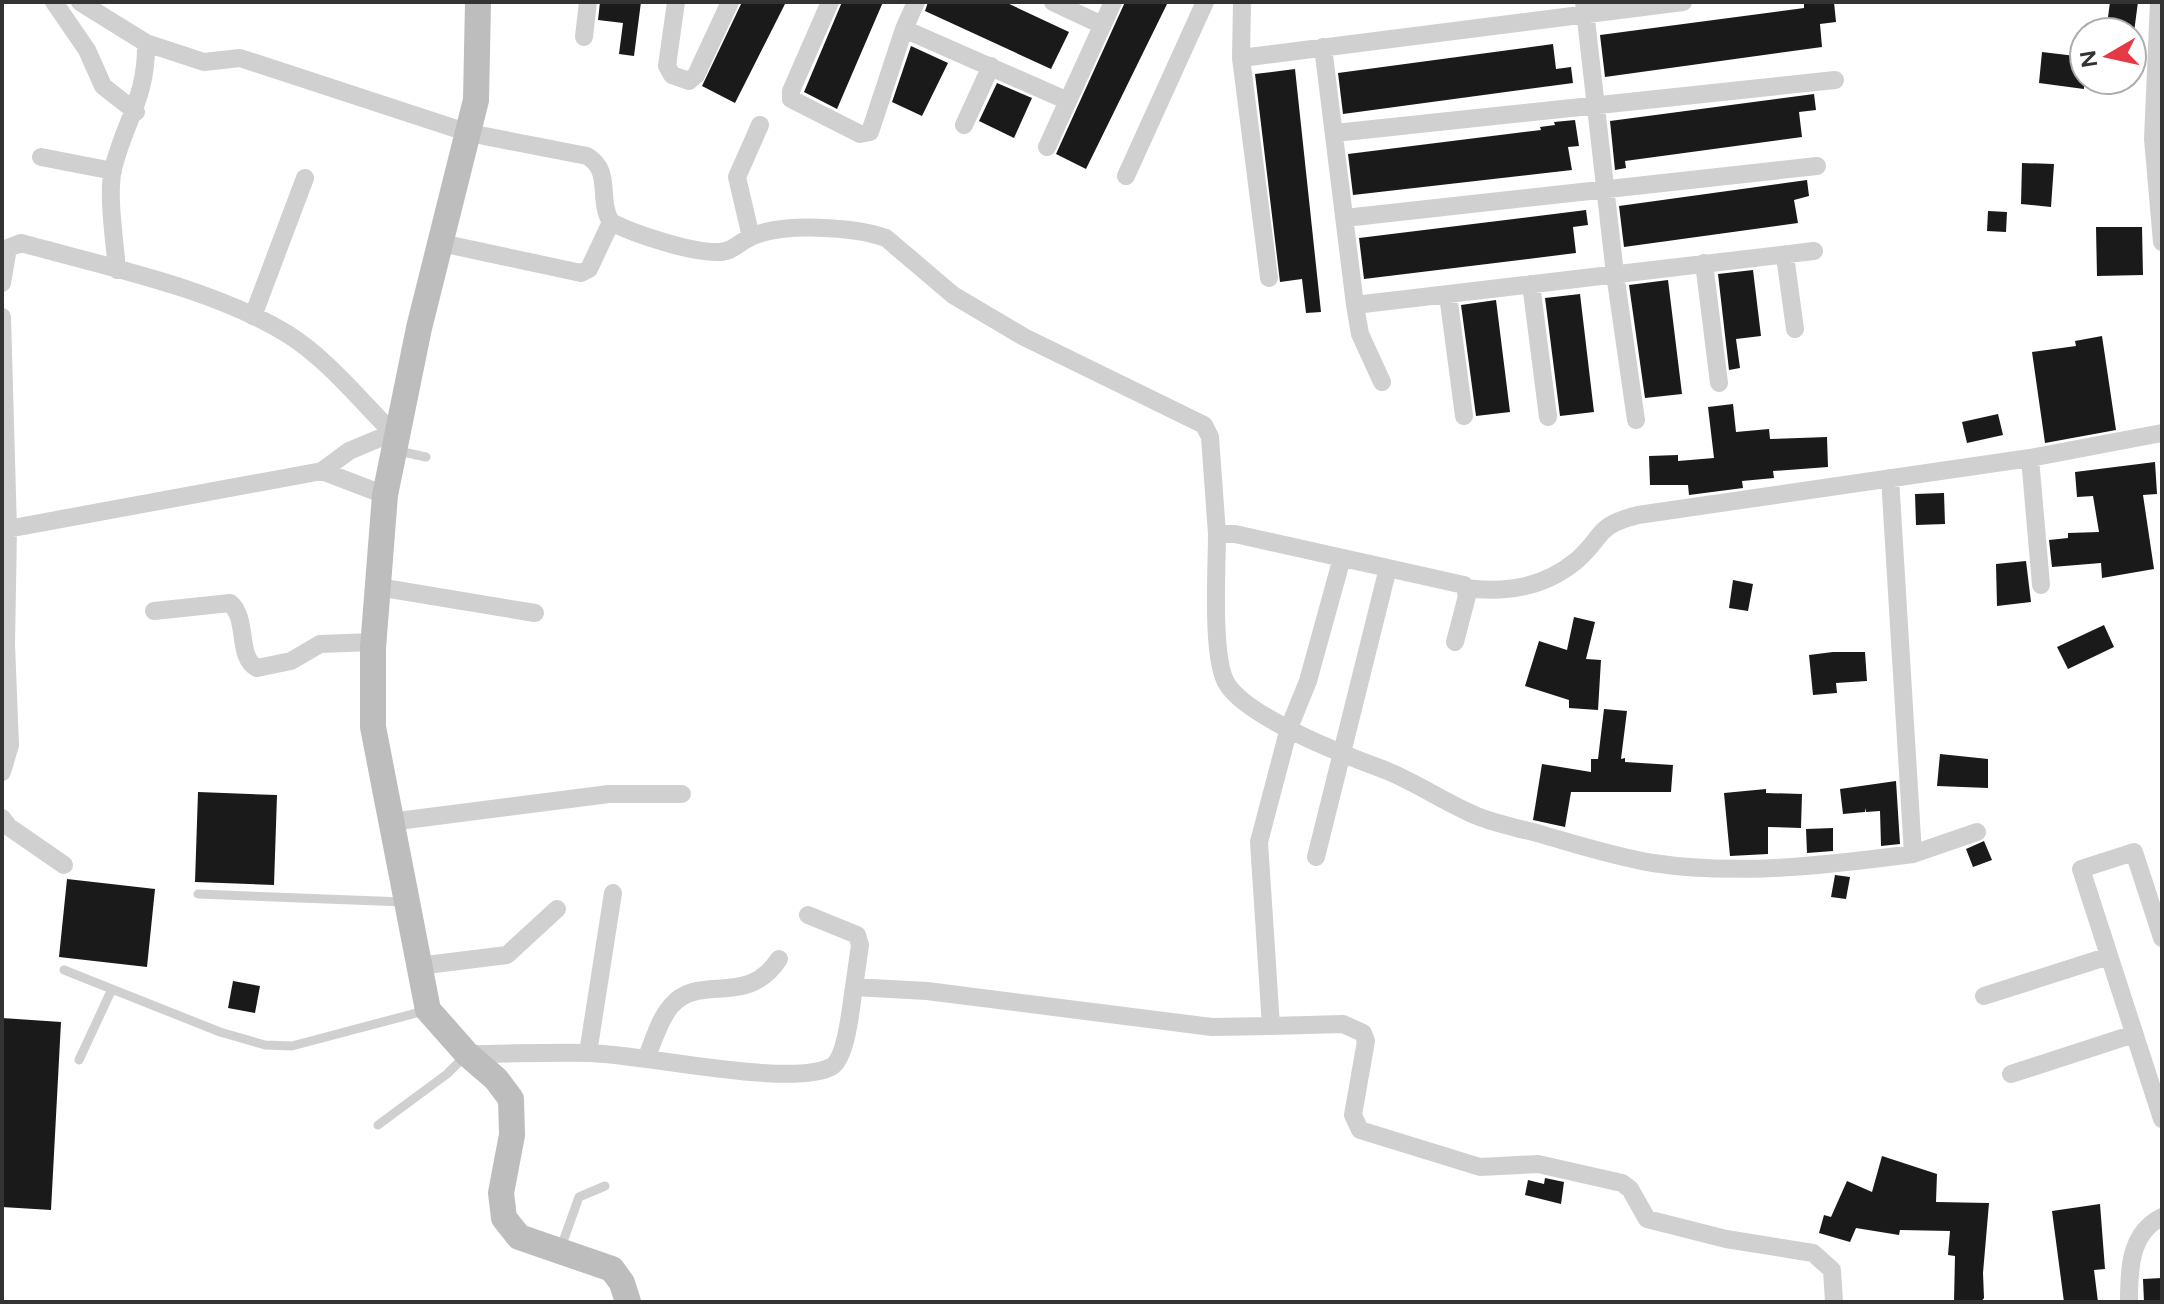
<svg xmlns="http://www.w3.org/2000/svg" width="2164" height="1304" font-family="Figtree,sans-serif">
<rect width="100%" height="100%" fill="#fff"/>
<path fill="#1a1a1a" d="M600,2H641L634,56L619,54L623,23L598,20Z
M742,2H786L735,103L702,86Z
M842,2H883L837,109L804,92Z
M928,2H1005L1069,32L1051,69L925,11Z
M1125,2H1168L1086,169L1056,154Z
M1804,2H1834L1836,22L1820,24L1822,47L1605,77L1600,35L1804,8Z
M2110,2H2138L2134,32H2106Z
M1553,44L1556,69L1571,67L1573,83L1343,114L1338,73Z
M911,46L948,63L922,116L892,102Z
M2042,52L2084,57V89L2039,83Z
M1295,69L1321,312L1306,313L1302,279L1280,282L1255,74Z
M997,83L1032,98L1014,138L979,121Z
M1814,94L1816,110L1799,112L1802,137L1625,161L1626,168L1615,170L1610,121Z
M1575,120L1579,146L1568,147L1572,170L1353,195L1348,154L1541,130L1540,127L1555,125L1554,122Z
M2022,163L2054,164L2051,207L2021,204Z
M1807,180L1809,196L1794,200L1798,223L1624,247L1619,206Z
M1586,210L1588,225L1573,227L1576,253L1364,279L1359,238Z
M1988,211L2007,212L2006,232L1987,231Z
M2096,227H2142L2143,275L2097,276Z
M1753,270L1761,336L1736,339L1740,368L1729,370L1718,274Z
M1668,280L1682,394L1645,398L1629,285Z
M1580,294L1594,412L1560,416L1545,298Z
M1496,300L1510,412L1476,416L1461,305Z
M2102,336L2116,430L2045,443L2032,352L2076,346L2075,341Z
M1733,404L1736,432L1769,429L1770,439L1827,437L1828,467L1773,471L1774,478L1742,481L1743,488L1689,495L1688,485H1650L1649,456L1678,455V461L1714,458L1708,407Z
M1998,414L2003,435L1967,443L1962,422Z
M2155,462L2157,494L2143,495L2154,569L2102,578L2101,563L2052,567L2049,540L2068,538V533L2099,532L2093,496L2077,497L2075,472Z
M1944,493L1945,524L1916,525L1915,494Z
M2026,561L2031,602L1997,606L1996,564Z
M1733,580L1753,584L1748,611L1729,608Z
M1574,617L1595,622L1586,659L1601,660L1598,710L1569,708V700L1525,686L1539,641L1567,650Z
M2104,625L2114,647L2068,669L2057,647Z
M1833,652H1865L1867,681L1836,683L1837,693L1813,695L1809,655Z
M1604,709L1627,711L1621,759L1625,758V762L1673,765L1671,792H1571L1565,827L1533,820L1542,764L1591,772V759H1598Z
M1940,754L1988,759V788L1937,786Z
M1896,781L1900,844L1881,846L1880,811L1866,812V808L1865,812L1843,814L1840,789Z
M1766,789V793L1802,794L1801,828L1768,827V854L1730,856L1724,793Z
M198,792L277,795L274,885L195,882Z
M1833,828V851L1807,853L1806,829Z
M1984,841L1992,860L1973,867L1966,849Z
M1835,875L1850,877L1846,899L1831,897Z
M67,879L155,889L147,967L59,957Z
M233,981L260,986L255,1013L228,1008Z
M2,1018L61,1022L51,1210L2,1207Z
M1882,1156L1937,1174L1936,1202L1989,1203L1983,1273L1984,1298L1981,1302H1954L1955,1256L1948,1255L1950,1231L1900,1230L1899,1235L1856,1228L1850,1242L1819,1233L1824,1215L1831,1217L1847,1181L1872,1192Z
M1545,1178L1564,1182L1561,1204L1525,1195L1528,1180L1544,1184Z
M2100,1204L2105,1269L2094,1270L2098,1302H2064L2052,1211Z
M2162,1278V1302H2144L2143,1279Z"/>
<g fill="none" stroke-linecap="round" stroke-linejoin="round">
<path stroke="#d0d0d0" stroke-width="9" d="M398,451L426,457
M198,894L404,902
M64,970L220,1032L265,1045L292,1046L424,1011
M79,1060L112,989
M378,1125L447,1074L466,1055
M560,1250L579,1197L605,1186"/>
<path stroke="#d0d0d0" stroke-width="18" d="M54,2L87,50L103,86L136,112
M80,2L146,43C147,98 125,120 113,169C107,196 115,242 117,270
M676,2L667,66L672,75L689,81L696,75L730,2
M830,2L791,91V99L860,134L870,132L904,29
M916,2L904,29L1068,101
M1053,2L1102,25
M1242,2L1241,58L1269,278
M1584,2L1615,274L1636,420
M2159,2L2153,139L2162,242
M584,37L588,2
M146,43L204,62L240,58L469,133L587,156C613,171 597,200 611,222C634,234 692,253 718,252C733,252 739,242 751,237C782,222 855,227 886,238L953,295L1024,337L1204,425L1210,437L1217,534H1235L1464,585L1467,596L1455,642
M1323,47L1355,305L1814,251
M1241,58L1683,2
M964,125L991,66
M1335,133L1835,80
M1047,147L1113,2
M41,157L113,171
M1126,176L1205,2
M1345,218L1817,166
M751,237L737,177L760,125
M441,243L581,273L589,269L611,222
M1785,256L1795,329
M1704,263L1719,383
M2,283L8,248L21,243C107,267 213,288 289,335C328,360 359,399 392,432
M1531,284L1548,417
M1448,295L1464,416
M1355,305L1360,334L1382,382
M253,316L305,178
M2,317L8,530L6,644H2
M2030,458L2041,585
M322,471L385,495
M2,530L322,471L349,451L399,430
M1217,534C1217,567 1211,659 1227,684C1248,718 1347,756 1385,770C1417,783 1446,803 1477,816C1499,825 1524,829 1547,836C1582,846 1617,857 1653,863C1737,876 1829,865 1913,854L1890,478
M1342,558L1308,681L1289,728L1259,842L1271,1026L1343,1024L1363,1033L1366,1041L1353,1115L1360,1130L1480,1167L1538,1164L1622,1183L1630,1189L1647,1219L1726,1239L1813,1253L1832,1270L1834,1302
M378,587L535,613
M1465,588C1506,593 1543,588 1576,561C1605,536 1594,526 1638,515L2030,458L2162,433
M154,611L230,603C249,619 236,657 257,668L291,661L320,644L373,642
M2,772L10,745L6,644
M2,818L9,827L64,865
M390,822L609,794H682
M1913,854L1977,832
M1316,857L1388,568
M808,915L857,935L860,945L854,987
M2162,938L2134,852L2081,869L2162,1119
M418,966L507,955L557,909
M1984,996L2109,956
M588,1053L613,893
M467,1054C507,1054 548,1052 589,1053C642,1054 791,1088 831,1067C847,1059 851,1005 854,987L927,991L1212,1027L1271,1026
M647,1056C654,1040 659,1020 671,1006C700,972 746,1009 779,959
M2011,1074L2134,1034
M2129,1302C2129,1271 2129,1233 2162,1217"/>
<path stroke="#bdbdbd" stroke-width="26" d="M478,2L476,100L419,328L385,495L373,648V727L428,1010L467,1054L496,1079L511,1099L512,1135L501,1193L504,1218L519,1237L612,1269L622,1283L628,1302"/>
</g>
<rect width="2164" height="1304" fill="none" stroke="#333333" stroke-width="8"/>
<g transform="translate(2108 56) rotate(261)"><circle r="38" fill="#ffffff" stroke="#adadad" stroke-width="2"/>
<path d="M0-6L14 30L0 20L-14 30Z" fill="#e63946"/>
<text y="-12" font-size="22" font-weight="bold" text-anchor="middle" fill="#333333">N</text>
</g>
</svg>
